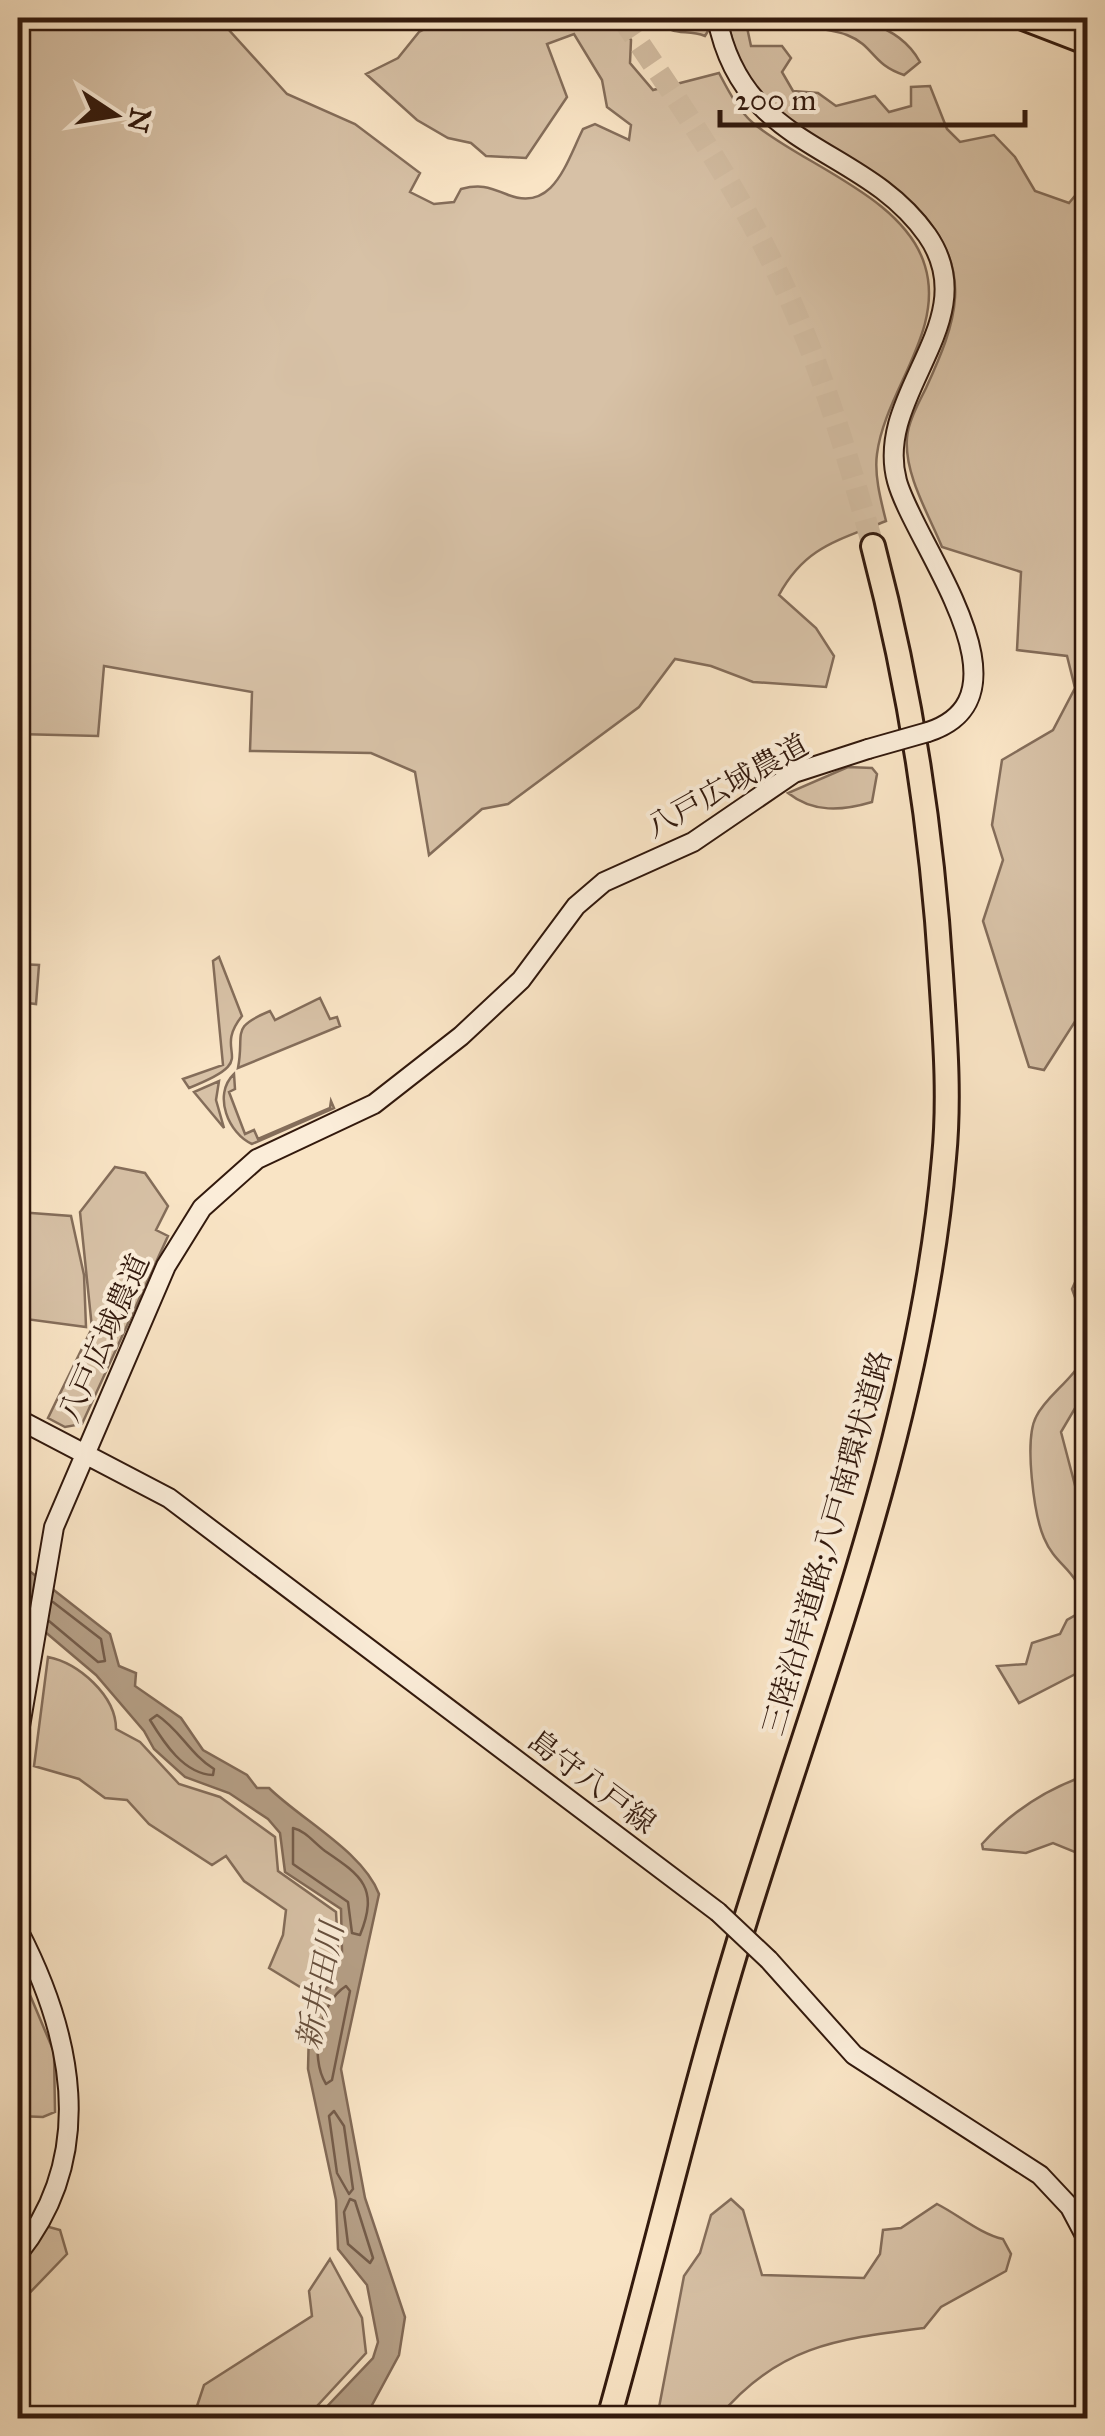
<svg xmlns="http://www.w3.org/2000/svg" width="1105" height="2436" font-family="'IM FELL Great Primer','Noto Serif JP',serif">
<rect width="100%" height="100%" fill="#f9e4c5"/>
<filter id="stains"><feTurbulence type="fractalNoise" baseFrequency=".002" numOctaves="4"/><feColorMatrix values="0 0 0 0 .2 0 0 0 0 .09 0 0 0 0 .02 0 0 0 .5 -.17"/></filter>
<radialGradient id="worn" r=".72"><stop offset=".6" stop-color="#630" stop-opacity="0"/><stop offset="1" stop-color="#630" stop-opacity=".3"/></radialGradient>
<path fill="#d7c1a6" stroke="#846d5a" stroke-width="2.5" d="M18,18H218L287,94L355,124L420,173L410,192L434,204L454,202L461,189C480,184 488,187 506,194C553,214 566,163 583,129L595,124L629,140L631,125L607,107L602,80L574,34L547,44L567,97L526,158L486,156L471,143L448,138L417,120L366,74L398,58L419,32L447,18H615L631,40L630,63L653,90L719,73C728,90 738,110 753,123C803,165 905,197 925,266C945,331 885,391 877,454C874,475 881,501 886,521C837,541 805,547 779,595L816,628L834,656L826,687L753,682L711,666L675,659L639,707L508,804L482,809L429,855L415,772L371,753L250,751L252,692L104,666L98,736L18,734L22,666L18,664Z
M657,18H705L708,31L705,36C684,28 673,39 657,18Z
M727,18H745L751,46H782L791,58L782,72L793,91L818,93L836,106L875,96L889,112L911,106V87L930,86L947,129L960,142L994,135L1015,157L1035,191L1069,203L1084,185L1087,189L1088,991L1083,1009L1044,1070L1029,1067L983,921L1003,860L992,825L1002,760L1053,730L1075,688L1067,656L1017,650L1021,572L942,547C929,515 904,474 907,438C908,422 919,402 926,388C956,323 975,271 921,212C870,171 793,134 752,83C738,65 732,40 727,18Z
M804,18C847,16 897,20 920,62L904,75C871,64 875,46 847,35C829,28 819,33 804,18Z
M848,767L872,768L877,774L872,802C842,811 813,813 788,793Z
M219,957L242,1016C210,1056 265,1058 189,1088L183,1079L223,1065L213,961Z
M18,964L39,965L36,1004L18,1002Z
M320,998L330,1019L337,1017L340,1026L238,1068C245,1032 229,1028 270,1011L275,1020Z
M234,1074L235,1089L229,1092L245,1134L254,1130L258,1139L330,1108L331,1101L334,1108L252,1144C229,1134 212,1095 234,1074Z
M219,1081L216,1100L224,1128L194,1092Z
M115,1167L145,1173L168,1206L156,1230L168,1236L82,1424L65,1427L48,1418L92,1328L80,1212Z
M18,1212L71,1216L84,1275L86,1327L18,1318Z
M1087,1256L1088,1330H1087L1072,1289Z
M1087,1351V1388L1061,1432L1087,1531V1668L1019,1703L997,1666L1026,1664L1032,1643L1060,1634L1067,1620L1086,1609C1078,1567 1057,1569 1044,1538C1034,1515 1024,1440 1036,1417C1047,1394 1074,1381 1087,1351Z
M48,1657C78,1663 116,1695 116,1729L140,1742L179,1784L220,1797L275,1837L278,1871L336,1912L338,1948L326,1962L324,1984L310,1993L269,1968L283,1935L286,1910L244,1881L226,1856L212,1865L149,1824L127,1800L105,1798L79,1779L34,1766Z
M1087,1775V1857L1053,1843L1026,1853L983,1849L982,1844C1011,1812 1046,1789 1087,1775Z
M30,1995L54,2052L55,2112L43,2117L18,2116V1996Z
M18,2185L22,2187L27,2221L60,2230L67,2254L18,2305Z
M731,2199L743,2210L762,2275L864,2278L880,2254L883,2230L901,2228L937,2204C959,2215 980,2234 1003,2239L1011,2254L1006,2271L941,2307L924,2328C837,2339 777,2346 718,2418H657L684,2276L700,2253L711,2215Z
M330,2259L362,2318L366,2353L306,2418H193L204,2385L312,2316L309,2291Z"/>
<path fill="#b59f86" stroke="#816956" stroke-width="2.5" d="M18,1562L110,1634L119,1666L136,1673L135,1686L181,1718L203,1750L247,1775L257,1788H269C303,1821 363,1852 379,1894L341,2069L365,2198L405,2317L399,2355L365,2418H316L373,2358L378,2342L367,2285L338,2249L336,2200L308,2069L309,2030L319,1996L333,1981L334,1962L342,1952L341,1909L285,1872L280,1833L268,1819L229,1793L185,1777L154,1749L144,1731L96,1675L18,1609Z"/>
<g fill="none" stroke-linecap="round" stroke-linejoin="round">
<path stroke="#745c4a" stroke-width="2.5" d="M49,1621L98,1662L105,1661L101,1639L53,1602
M157,1715C180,1730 190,1754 214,1769L213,1775C184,1774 164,1743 150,1720Z
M293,1828C306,1831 314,1843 325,1851C362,1876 379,1888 360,1935L352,1933L348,1902L293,1864Z
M346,1986L350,1991L332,2080L326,2084C309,2057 319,2003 346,1986Z
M334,2111L344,2126L353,2189L349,2194L337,2173L329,2116Z
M350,2199L355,2201L373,2258L370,2263L348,2244L344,2212Z"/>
<path stroke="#d1bba0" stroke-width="22" stroke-dasharray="22 11" stroke-linecap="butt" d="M622,18C677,99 734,182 777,272C820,360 846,452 873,546"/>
<defs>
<path id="secondary" d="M717,18C743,152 862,143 927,235C987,321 873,393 897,481C914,544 1039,696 928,732
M18,1419L169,1498L718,1912
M18,1738L54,1527L166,1266L202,1208L257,1159L374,1104L461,1036L521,980L576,906L604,882L693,842L794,773L868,749
M18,1930C72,2034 98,2154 18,2254
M769,1960L854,2055L1040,2175L1070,2207L1088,2241"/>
<path id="highway" d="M1023,18L1088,43
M609,2418C656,2251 695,2081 747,1915C824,1668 922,1418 944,1158C950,1097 945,1036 941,975C932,829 910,687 873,546"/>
</defs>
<use href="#secondary" stroke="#32190d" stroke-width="22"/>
<use href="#highway" stroke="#32190d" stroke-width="28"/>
<use href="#secondary" stroke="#fbedd9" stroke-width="18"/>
<use href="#highway" stroke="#f9e4c5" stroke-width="22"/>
<defs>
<path id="secondary-bridge" d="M868,749L928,732
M718,1912L769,1960"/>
</defs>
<use href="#secondary-bridge" stroke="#32190d" stroke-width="22" stroke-linecap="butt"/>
<use href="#secondary-bridge" stroke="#fbedd9" stroke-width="18"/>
</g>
<g text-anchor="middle" stroke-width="8" stroke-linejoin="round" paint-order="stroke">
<g font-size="30" fill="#32190d" stroke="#fbedd9">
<text transform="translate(727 786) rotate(-29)" y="10">八戸広域農道</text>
<text transform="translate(104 1338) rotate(-66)" y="10">八戸広域農道</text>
<text transform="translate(827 1543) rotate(-74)" y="10">三陸沿岸道路;八戸南環状道路</text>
<text transform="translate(592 1782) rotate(37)" y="10">島守八戸線</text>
</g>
<g font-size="32" font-style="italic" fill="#664f3d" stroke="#fbedd9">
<text transform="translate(320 1986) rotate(-79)" y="11">新井田川</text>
</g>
</g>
<rect width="1105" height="2436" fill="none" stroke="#f9e4c5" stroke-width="60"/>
<rect x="20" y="20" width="1065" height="2396" fill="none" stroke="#32190d" stroke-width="5"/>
<rect x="30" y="30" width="1045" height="2376" fill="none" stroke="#32190d" stroke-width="2.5"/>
<g transform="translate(115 115) rotate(102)" stroke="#fbedd9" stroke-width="8" paint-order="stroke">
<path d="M0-8L18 38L0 25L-18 38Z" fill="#32190d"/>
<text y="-15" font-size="28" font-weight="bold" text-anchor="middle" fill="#32190d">N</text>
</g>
<path d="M720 110v15h305v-15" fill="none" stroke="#32190d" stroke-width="5"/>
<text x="735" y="110" font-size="30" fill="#32190d" stroke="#fbedd9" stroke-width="8" paint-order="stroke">200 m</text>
<rect width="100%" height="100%" filter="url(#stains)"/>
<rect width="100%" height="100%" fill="url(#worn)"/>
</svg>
